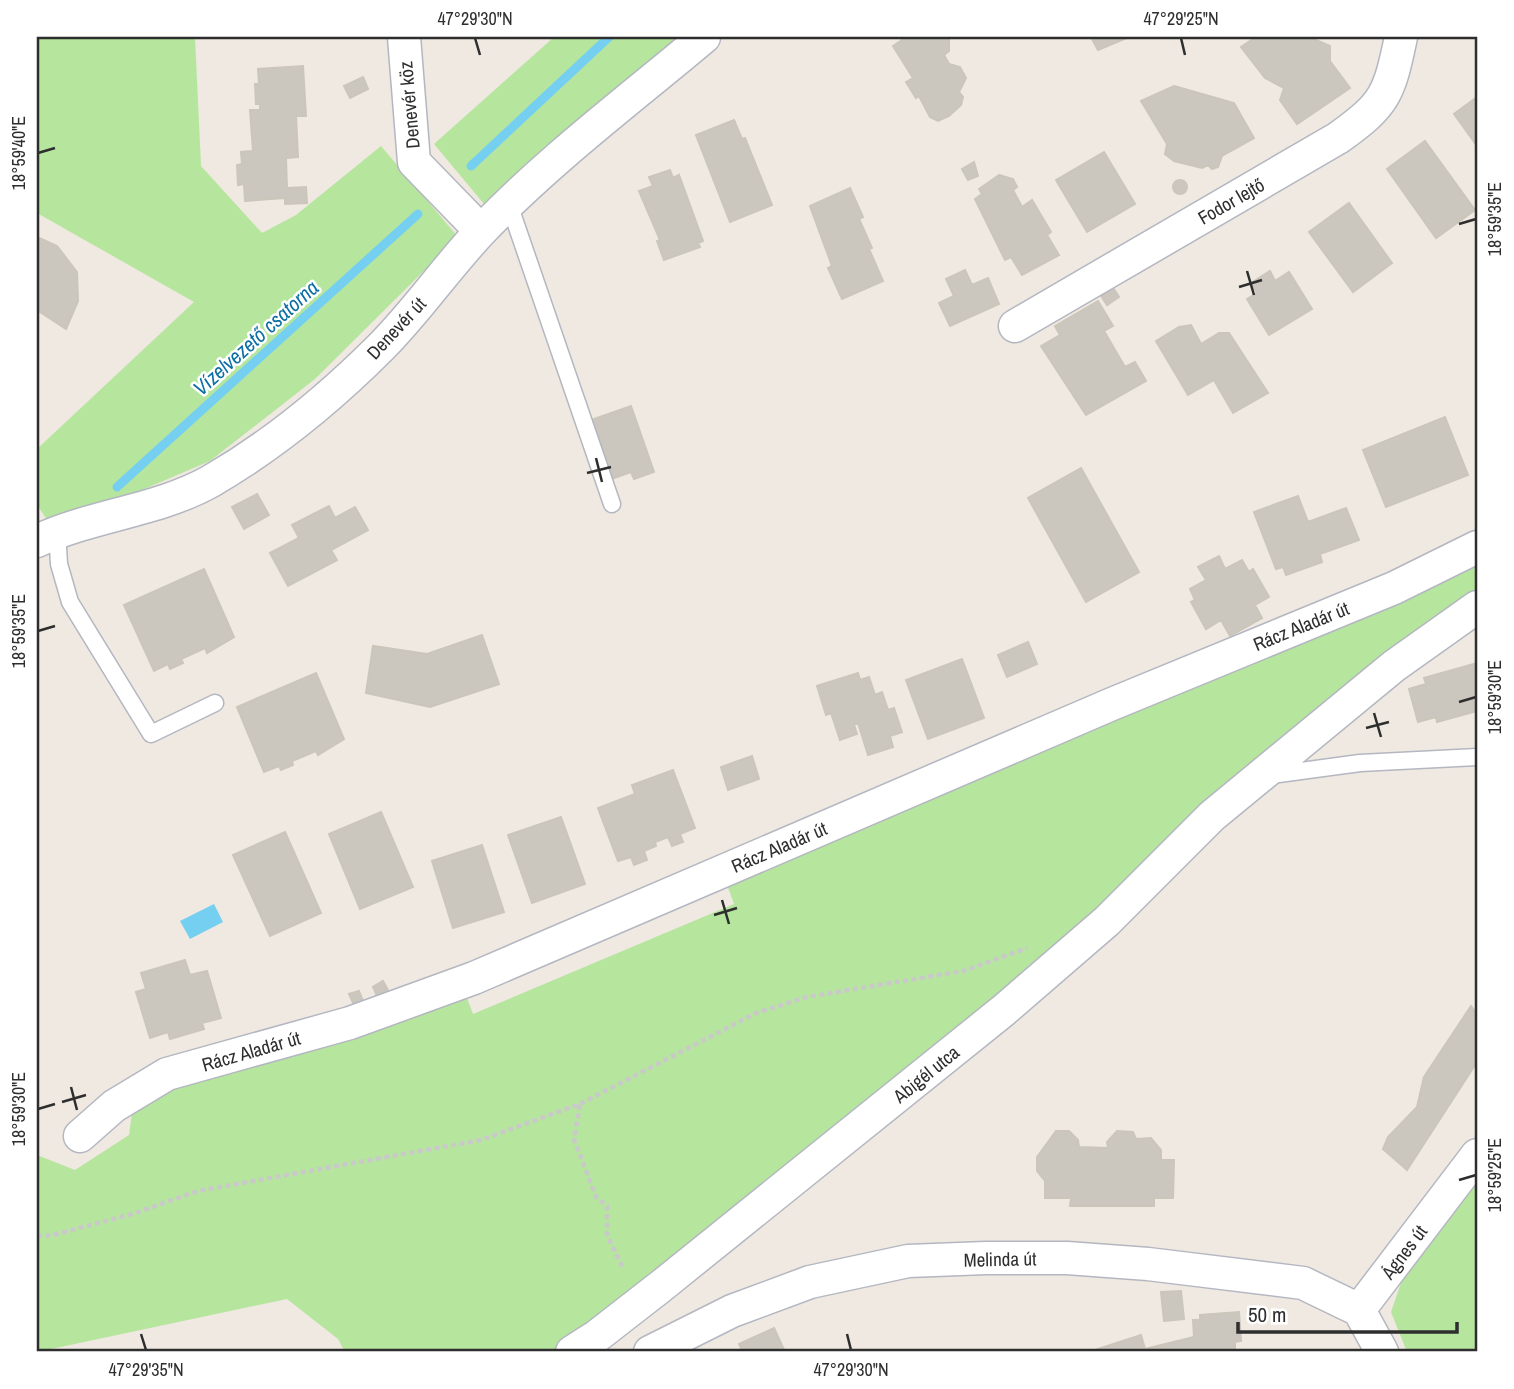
<svg xmlns="http://www.w3.org/2000/svg" width="1514" height="1389" font-family="'Archivo Narrow',sans-serif">
<rect width="100%" height="100%" fill="#efe9e1"/>
<path fill="#b6e59e" d="M37,37H195L201,166L262,233L296,215L381,146L458,237L315,379L210,461L135,493L48,521L37,505V449L194,302L37,213Z
M554,37H686L484,204L434,144Z
M1477,566V596L1090,923L572,1352H345L338,1339L287,1299L37,1352V1155L75,1170L129,1135L132,1113L155,1095L348,1040L465,993L473,1014L734,904L726,882Z
M1477,1175V1352H1407L1391,1312L1402,1280Z"/>
<path fill="#75cff0" d="M214,904L223,922L190,939L180,921Z"/>
<g fill="none" stroke-linecap="round" stroke-linejoin="round">
<path stroke="#75cff0" stroke-width="9" d="M471,166L609,37
M117,487L418,214"/>
</g>
<path fill="#cbc7bf" stroke="#cbc5ba" stroke-width="2" d="M900,37H949V51L944,55L949,64L960,67L966,78L959,92L963,97L961,105L949,116L938,121L930,117L919,96L916,98L906,82L913,78L893,46L902,40Z
M1091,37H1129L1098,50Z
M1256,37H1309L1330,46V61L1350,88L1297,124L1280,100L1284,88L1265,78L1241,47Z
M303,66L306,116H296L298,157L286,158L287,188L306,187L307,203L285,204V198L245,201L244,184L238,185L237,165L242,164L241,152L253,151L250,110H260V104H256L255,84H259L258,69Z
M363,77L368,89L350,98L344,86Z
M1174,86L1234,103L1254,138L1222,156L1218,167L1212,169L1208,165L1202,168L1174,161L1165,154L1167,144L1141,101Z
M1477,97V146L1454,114Z
M734,120L742,139L745,138L772,205L730,222L696,135Z
M1425,141L1475,210L1436,238L1387,169Z
M1104,152L1135,204L1087,232L1056,180Z
M974,162L978,176L968,180L962,169Z
M670,170L673,178L679,175L703,241L698,243L700,247L664,260L657,241L660,240L639,191L653,186L649,177Z
M999,175L1013,179L1017,187L1013,190L1022,207L1032,200L1051,232L1047,235L1059,255L1022,275L1011,257L1005,260L975,199L982,194L979,189Z
M1173 187a7 7 0 1 1 14 0a7 7 0 1 1-14 0Z
M850,188L863,217L859,219L872,248L869,249L883,281L842,299L828,268L832,266L810,206Z
M1349,203L1392,263L1353,292L1309,232Z
M37,237L57,246L77,272L78,301L66,329L37,310Z
M965,270L972,285L988,278L999,304L950,326L939,303L954,296L946,279Z
M1270,271L1275,281L1289,272L1312,309L1269,335L1247,299L1257,293L1251,283Z
M1112,286L1119,297L1107,305L1100,294Z
M1098,301L1113,326L1104,331L1125,367L1135,362L1146,381L1086,415L1041,346L1060,335L1055,326Z
M1191,325L1201,344L1219,333H1229L1268,393L1233,413L1214,380L1188,395L1156,341L1179,327Z
M631,406L654,472L634,479L631,472L609,480L588,421Z
M1445,417L1468,475L1386,507L1363,450Z
M1081,468L1139,572L1086,602L1028,498Z
M257,494L269,515L244,529L232,507Z
M1298,496L1308,522L1346,508L1359,540L1320,554L1322,562L1286,575L1283,567L1276,569L1254,512Z
M329,506L335,518L355,507L368,530L331,550L337,560L288,586L270,553L299,538L292,525Z
M1219,556L1225,569L1242,560L1249,572L1253,569L1269,597L1255,605L1262,618L1230,636L1221,620L1206,629L1191,602L1195,600L1190,589L1206,580L1198,567Z
M204,569L234,637L207,653L205,648L181,659L183,663L170,669L168,664L154,671L124,605Z
M482,635L499,684L430,707L366,693L373,646L427,654Z
M1028,642L1037,664L1007,677L998,655Z
M962,659L984,718L928,739L906,680Z
M1477,663V711L1437,722L1436,717L1418,722L1409,689L1426,684L1424,678Z
M316,673L344,739L318,755L316,751L292,761L293,765L281,770L279,766L264,772L237,707Z
M858,673L860,680L869,677L875,695L882,692L888,710L894,708L902,732L890,736L893,747L868,755L858,723L854,725L857,734L840,740L831,713L826,715L817,686Z
M752,756L759,779L728,790L721,767Z
M673,770L695,828L680,834L683,842L672,846L668,837L655,842L656,846L644,851L647,860L634,865L631,857L618,861L598,808L635,794L632,785Z
M381,812L413,887L360,909L329,834Z
M561,817L585,884L532,903L508,835Z
M285,832L321,913L270,936L233,855Z
M482,845L504,912L453,928L432,861Z
M185,960L190,975L207,971L221,1018L202,1023L204,1029L170,1039L168,1032L150,1038L136,992L146,989L141,973Z
M383,981L389,992L378,998L373,987Z
M359,991L363,1001L354,1005L349,994Z
M1471,1006L1477,1014V1062L1407,1170L1383,1149L1388,1137L1417,1107L1424,1077Z
M1056,1131H1069L1078,1140L1079,1147L1108,1148L1107,1142L1117,1131L1133,1132L1136,1139L1151,1138L1161,1150V1160H1174L1173,1198H1154V1206H1070L1071,1198H1045V1181L1037,1171V1157Z
M1181,1291L1184,1319L1164,1321L1161,1292Z
M1239,1312L1241,1341L1235,1342V1352L1092,1351L1141,1335L1145,1349L1194,1337L1193,1320H1200V1315Z
M774,1328L785,1352H743L739,1344Z"/>
<g fill="none" stroke-linecap="round" stroke-linejoin="round">
<defs>
<path id="service" d="M509,204L612,504
M57,531L59,564L70,602L151,734L215,703
M1271,775L1360,763L1477,757"/>
<path id="minor" d="M404,37L414,162L481,231
M1015,326L1338,138C1386,104 1389,94 1401,37
M37,541C92,515 158,511 211,481C273,445 331,397 381,347C417,311 446,268 481,231C549,160 629,100 704,37
M80,1136L114,1106L167,1074L350,1023L474,978L1112,704L1394,588L1477,547
M1359,1310L1477,1155
M572,1352L597,1336L660,1287L1004,1010L1107,921L1212,816L1394,666L1477,607
M650,1352L732,1311L810,1282L908,1261L986,1258H1067L1148,1264L1303,1283L1359,1310L1382,1352"/>
</defs>
<use href="#service" stroke="#b4b7c1" stroke-width="19"/>
<use href="#minor" stroke="#b4b7c1" stroke-width="35"/>
<path stroke="#c9c9c9" stroke-width="4.5" stroke-dasharray="5 3.5" stroke-linecap="butt" d="M580,1105L574,1139L596,1197L607,1206V1235L623,1268
M37,1236L53,1235L132,1214L198,1191L481,1140L580,1104L756,1013L807,997L963,971L1027,948"/>
<use href="#service" stroke="#fff" stroke-width="16"/>
<use href="#minor" stroke="#fff" stroke-width="32"/>
</g>
<path fill="none" stroke="#2e2e2e" stroke-width="2.5" d="M475,38L480,55M1181,38L1185,55M38,153L55,148M1459,224L1476,219M1247,271L1254,295M1239,287L1262,280M596,458L602,482M587,473L611,467M38,631L55,626M1459,702L1476,697M1374,713L1381,737M1366,728L1389,722M722,900L729,924M714,915L737,908M71,1087L77,1110M62,1102L86,1095M38,1109L55,1104M1459,1180L1476,1175M141,1334L146,1350M847,1334L851,1350"/>
<g text-anchor="middle" stroke-width="5" stroke-linejoin="round" paint-order="stroke">
<g font-size="19" fill="#2e2e2e" stroke="#fff">
<text transform="translate(409 105) rotate(-95)" y="7">Denevér köz</text>
<text transform="translate(1231 201) rotate(-30)" y="7">Fodor lejtő</text>
<text transform="translate(396 328) rotate(-47)" y="7">Denevér út</text>
<text transform="translate(1301 626) rotate(-22)" y="7">Rácz Aladár út</text>
<text transform="translate(779 847) rotate(-23)" y="7">Rácz Aladár út</text>
<text transform="translate(251 1051) rotate(-16)" y="7">Rácz Aladár út</text>
<text transform="translate(926 1074) rotate(-39)" y="7">Abigél utca</text>
<text transform="translate(1404 1252) rotate(-53)" y="7">Ágnes út</text>
<text transform="translate(1000 1259) rotate(-1)" y="7">Melinda út</text>
</g>
<g font-size="21" font-style="italic" fill="#0d6fa3" stroke="#fff">
<text transform="translate(256 338) rotate(-42)" y="7">Vízelvezető csatorna</text>
</g>
</g>
<rect width="1514" height="1389" fill="none" stroke="#ffffff" stroke-width="77"/>
<path d="M1238 1322v10h219v-10" fill="none" stroke="#2e2e2e" stroke-width="3.5"/>
<text x="1248" y="1322" font-size="21" fill="#2e2e2e" stroke="#ffffff" stroke-width="5" paint-order="stroke">50 m</text>
<rect x="38" y="38" width="1438" height="1312" fill="none" stroke="#2e2e2e" stroke-width="2.5"/>
<g font-size="18" text-anchor="middle" fill="#2e2e2e">
<text x="475" y="25">47°29'30"N</text>
<text x="1181" y="25">47°29'25"N</text>
<text transform="translate(19 153) rotate(-90)" y="6">18°59'40"E</text>
<text transform="translate(1495 219) rotate(-90)" y="6">18°59'35"E</text>
<text transform="translate(19 631) rotate(-90)" y="6">18°59'35"E</text>
<text transform="translate(1495 697) rotate(-90)" y="6">18°59'30"E</text>
<text transform="translate(19 1109) rotate(-90)" y="6">18°59'30"E</text>
<text transform="translate(1495 1175) rotate(-90)" y="6">18°59'25"E</text>
<text x="146" y="1376">47°29'35"N</text>
<text x="851" y="1376">47°29'30"N</text>
</g>
</svg>
